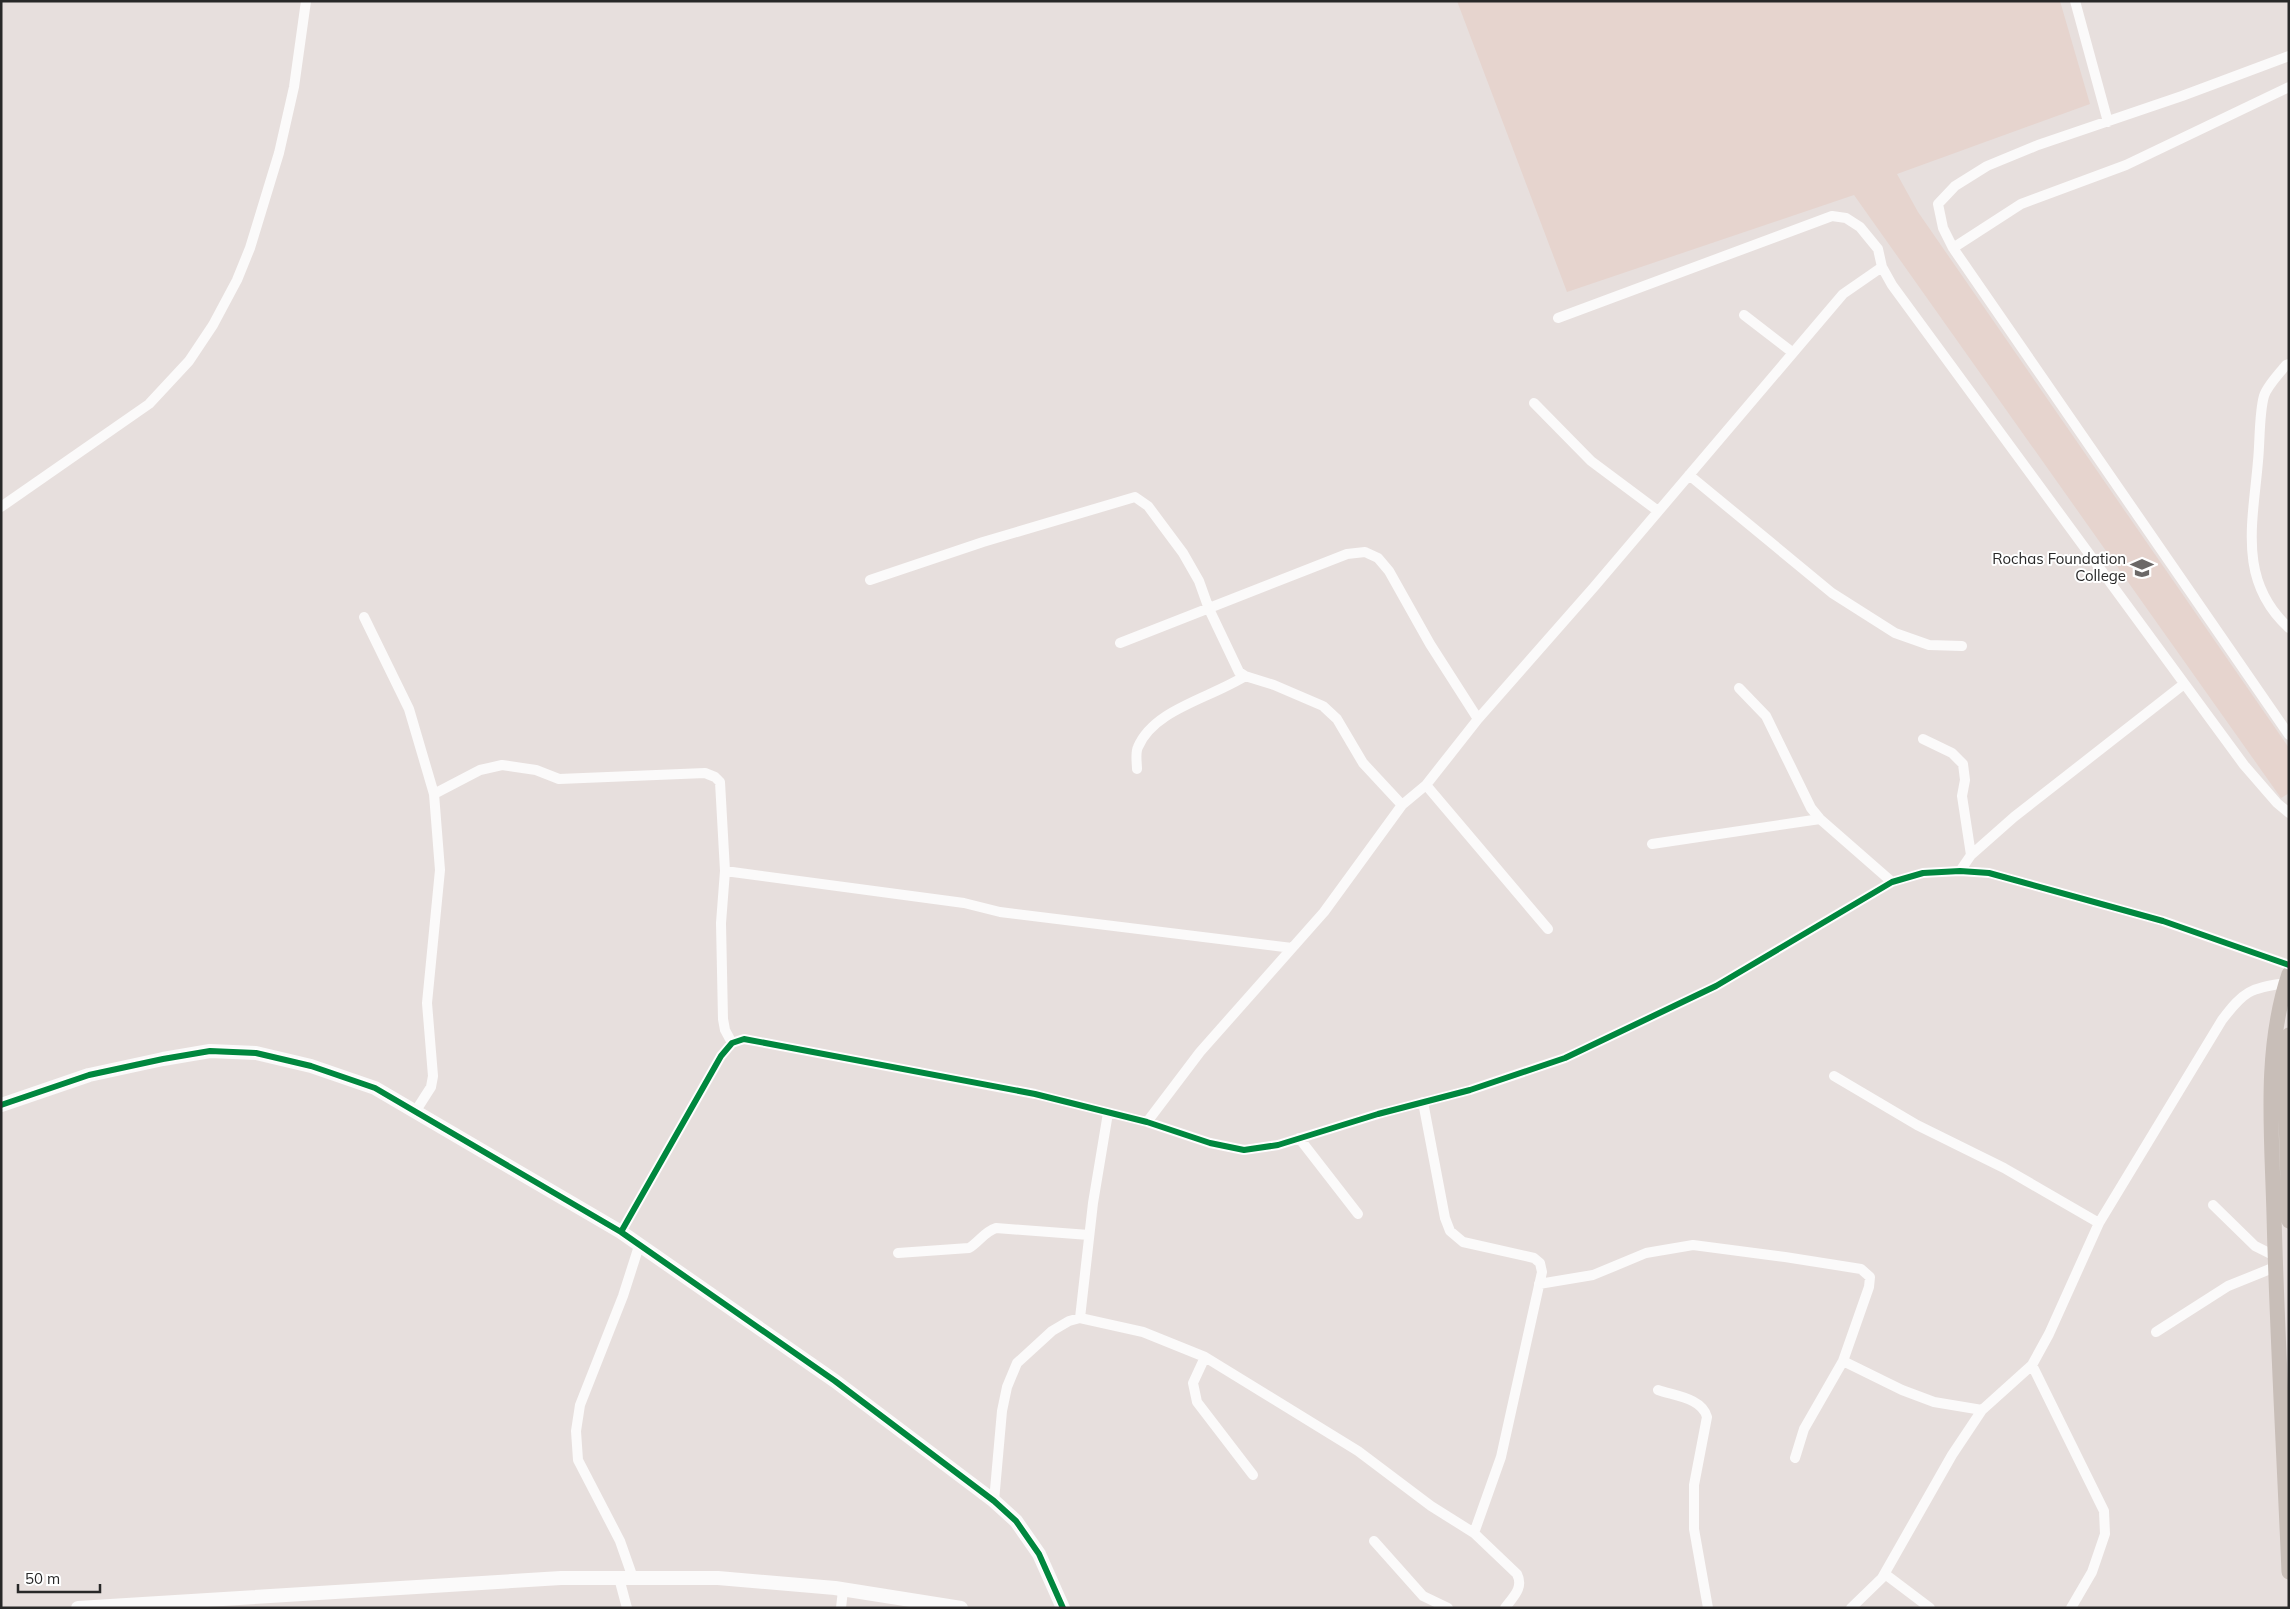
<svg xmlns="http://www.w3.org/2000/svg" width="2290" height="1609" font-family="Mulish,sans-serif">
<rect width="100%" height="100%" fill="#e7dfdd"/>
<path fill="#e6d4ce" d="M1457,1H2060L2090,104L1897,174L1918,212L2289,748V793L2281,798L1854,195L1567,292Z"/>
<g fill="none" stroke-linecap="round" stroke-linejoin="round">
<path stroke="#fbfafa" stroke-width="10" d="M2075,1L2108,122
M2289,56L2182,96L2038,145L1987,166L1955,186L1938,204L1943,228L1953,248L2289,735
M1953,248L2021,204L2126,165L2289,87
M1744,315L1792,352
M1558,318L1832,216L1846,218L1860,227L1878,249L1882,267L1892,285L2244,765L2277,803L2289,813
M2289,364L2286,365C2279,374 2267,386 2264,396C2259,413 2260,443 2258,461C2253,522 2237,581 2289,628
M1534,403L1591,461L1658,511
M1689,475L1832,593L1895,633L1929,645L1962,646
M1,507L149,404L189,361L213,325L237,280L250,248L279,153L294,87L306,1
M870,580L983,542L1135,497L1148,506L1183,553L1199,581L1209,609L1239,672L1245,676L1274,685L1323,706L1337,719L1363,763L1402,805
M364,617L409,709L434,794L440,870L427,1003L433,1076L431,1087L415,1112
M1120,643L1347,554L1365,552L1378,558L1389,571L1430,644L1478,719
M1739,688L1766,716L1811,808L1820,819L1892,882
M1923,739L1952,753L1963,764L1965,780L1962,796L1971,855
M1137,769C1137,763 1135,753 1138,747C1154,709 1211,698 1245,676
M1426,785L1548,929
M434,794L480,770L502,765L536,770L559,779L705,773L715,777L720,782L725,871L721,923L723,1019L725,1030L732,1043
M1652,844L1820,819
M725,871L964,903L1000,912L1292,948
M1960,871L1971,855L2014,817L2184,684
M1834,1076L1917,1125L2004,1168L2099,1223
M1423,1102L1445,1218L1450,1231L1463,1242L1534,1258L1540,1263L1542,1272L1501,1457L1474,1533
M1147,1122L1200,1052L1324,912L1402,805L1426,785L1478,719L1594,587L1843,294L1882,267
M1299,1138L1358,1214
M2213,1205L2255,1246L2275,1256
M621,1232L721,1056L732,1043L744,1039L1035,1094L1147,1122L1210,1143L1244,1150L1278,1145L1378,1114L1470,1090L1565,1058L1716,986L1892,882L1923,873L1960,871L1989,873L2163,921L2289,965
M898,1253L969,1248C979,1242 984,1232 996,1228L1089,1235
M1539,1284L1593,1275L1646,1253L1693,1245L1785,1257L1861,1269L1870,1277L1869,1287L1843,1361L1804,1429L1795,1458
M1080,1318L1093,1203L1108,1113
M2156,1332L2228,1286L2275,1267
M1205,1357L1193,1383L1197,1402L1253,1475
M1843,1361L1902,1390L1934,1402L1982,1410
M2032,1365L2104,1511L2105,1534L2092,1572L2071,1608
M1658,1390C1675,1396 1702,1398 1707,1417L1694,1485V1529L1708,1608
M994,1501L1002,1411L1007,1387L1017,1363L1052,1331L1069,1321L1080,1318L1143,1332L1205,1357L1358,1451L1431,1506L1474,1533L1517,1574C1524,1588 1513,1597 1505,1608
M1374,1541L1423,1596L1448,1608
M1885,1574L1930,1608
M619,1578L627,1608
M633,1578L620,1541L578,1460L576,1431L580,1405L623,1296L639,1246
M841,1608L843,1590
M1851,1608L1882,1578L1952,1455L1982,1410L2032,1365L2049,1334L2099,1223L2222,1020C2244,991 2250,988 2286,983"/>
<path stroke="#fbfafa" stroke-width="14" d="M1,1105L89,1075L163,1059L210,1051L256,1053L311,1066L375,1088L621,1232L835,1381L994,1501L1016,1521L1039,1554L1063,1608
M78,1608L561,1578H718L835,1588L961,1608"/>
<path stroke="#c8beb8" stroke-width="15" d="M2289,974C2263,1051 2272,1135 2274,1215C2277,1334 2284,1453 2289,1572
M2289,1035L2285,1081L2289,1221"/>
<defs>
<path id="cycleway" d="M1,1105L89,1075L163,1059L210,1051L256,1053L311,1066L375,1088L621,1232L835,1381L994,1501L1016,1521L1039,1554L1063,1608
M621,1232L721,1056L732,1043L744,1039L1035,1094L1147,1122L1210,1143L1244,1150L1278,1145L1378,1114L1470,1090L1565,1058L1716,986L1892,882L1923,873L1960,871L1989,873L2163,921L2289,965"/>
</defs>
<use href="#cycleway" stroke="#fff" stroke-width="9"/>
<use href="#cycleway" stroke="#00873e" stroke-width="6"/>
</g>
<defs>
<symbol id="university-bare" viewBox="-9 -9 18 18"><path d="M0-5L7-2L0 1L-7-2ZM-4 1L0 2.5L4 1V4Q0 6-4 4Z" fill="#6b6867" stroke="#fff" stroke-width="2.5" paint-order="stroke"/></symbol>
</defs>
<g fill-rule="evenodd">
<use href="#university-bare" x="2126" y="552" width="32" height="32"/>
</g>
<g text-anchor="middle" stroke-width="4" stroke-linejoin="round" paint-order="stroke">
<g font-size="15" fill="#282828" stroke="#fff" text-anchor="end">
<text x="2126" y="564">Rochas Foundation<tspan x="2126" dy="17">College</tspan></text>
</g>
</g>
<rect width="2290" height="1609" fill="none" stroke="#282828" stroke-width="5"/>
<path d="M18 1584v8h82v-8" fill="none" stroke="#282828" stroke-width="2.5"/>
<text x="25" y="1584" font-size="15" fill="#282828" stroke="#ffffff" stroke-width="4" paint-order="stroke">50 m</text>
</svg>
